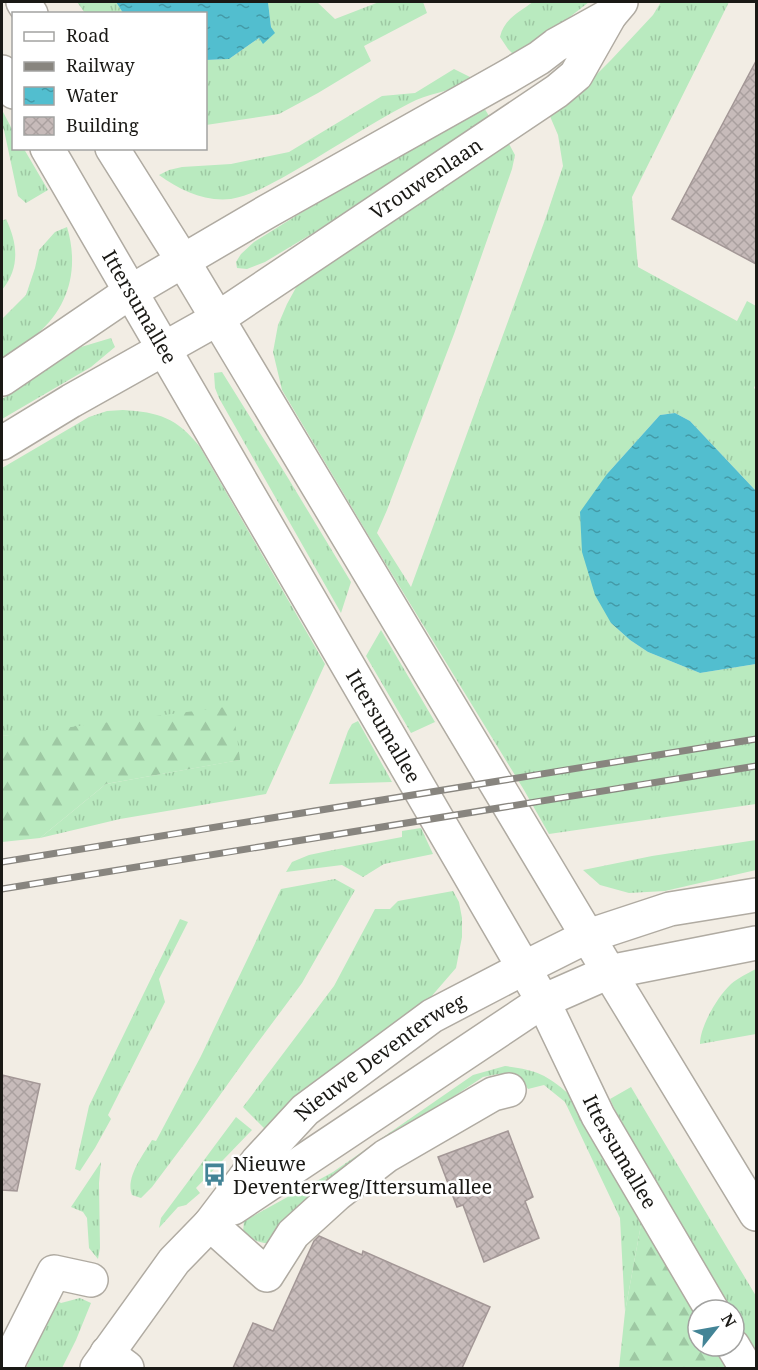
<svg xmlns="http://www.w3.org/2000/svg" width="758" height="1370" font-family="'Noto Serif',serif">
<defs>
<pattern id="grass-tufts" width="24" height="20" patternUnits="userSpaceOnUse" patternTransform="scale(1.5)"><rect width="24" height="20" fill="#b9eabf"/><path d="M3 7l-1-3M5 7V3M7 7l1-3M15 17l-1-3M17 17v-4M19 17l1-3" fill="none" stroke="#9ec8a3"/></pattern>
<pattern id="forest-firs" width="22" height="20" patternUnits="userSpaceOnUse" patternTransform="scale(1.5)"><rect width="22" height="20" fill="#b9eabf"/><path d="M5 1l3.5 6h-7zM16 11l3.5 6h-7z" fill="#9ec8a3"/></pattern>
<pattern id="water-ripples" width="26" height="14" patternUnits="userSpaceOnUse" patternTransform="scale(1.5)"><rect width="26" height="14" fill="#52becf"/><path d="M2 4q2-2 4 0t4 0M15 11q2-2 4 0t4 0" fill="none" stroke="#439aa7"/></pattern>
<pattern id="building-cross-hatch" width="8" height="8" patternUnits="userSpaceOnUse" patternTransform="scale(1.5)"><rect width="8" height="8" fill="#c7bbba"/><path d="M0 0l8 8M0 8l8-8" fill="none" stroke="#aaa09f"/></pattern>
</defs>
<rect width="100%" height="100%" fill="#f2ede4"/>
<path fill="url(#grass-tufts)" d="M77,2H116L123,13H85Z
M268,2H317L335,19L379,2H423L427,13L364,46L371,61L318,93L279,114L206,125V60L229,59L259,38L263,43L274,33L271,27Z
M533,2H589L548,34L515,56L508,49L500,37C504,19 519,12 533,2Z
M661,2H729L632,197L638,267L737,321L747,301L756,306V383L754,388L756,390V491L690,421L675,413L660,415L607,474L611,623L630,640L648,652L700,673L756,664V804L549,834L524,790L373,543L282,390L273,352L278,325L287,304L299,282L508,142L515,155L512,169L454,334L387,510L377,533L411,587L546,217L563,166L558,135L549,114L574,97L611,60L653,15Z
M454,69L470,77L471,84C453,89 425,95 410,103C366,126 325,154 282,178C266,186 250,196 231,199C204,202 180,190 159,175L169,170L182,167L231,164L289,152L382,96L415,93Z
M483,106L492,121L363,203L265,262L247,269L237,268L236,262L241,254L254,242L299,214Z
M2,110L13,131L14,148L24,149L48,190L26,203L18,196L4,130L2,126Z
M6,219C18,244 20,268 2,290V221Z
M67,227C79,267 70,306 37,334C26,343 13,350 2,358V319L26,295L35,268L39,250L55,232Z
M111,338L115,347L91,367L2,419V399L81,347Z
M222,372L288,478L351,582L341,613L219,398L215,388L214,373Z
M123,410C159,412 177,418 200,447L325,664L266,794L120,819L40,838L106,784L239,760L26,734L2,736V468L89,417L107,411Z
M381,630L435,722L411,733L366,656Z
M358,721L392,782L329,784L348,731L352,724Z
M421,828L433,854L384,864L363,877L342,865L286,872L292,862L309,855L328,851L402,837V831Z
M756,840V870L665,891L629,893L600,885L583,870L652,856Z
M335,879L355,890L302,983L250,1053L200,1123L152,1187L141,1198L132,1195C125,1178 143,1155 152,1140L156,1141L201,1056L281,889Z
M453,891L459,902L462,918V937L456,968L430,998L362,1049L269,1133L243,1107L334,986L375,909H390L398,901Z
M180,919L188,922L159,979L165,1002L108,1115L111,1119L95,1148L80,1171L75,1169L89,1106Z
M756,969V1034L700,1044C700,1026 718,996 731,984C738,978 748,973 756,969Z
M505,1066C536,1070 546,1074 569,1094L642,1219L625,1312L620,1218L565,1102L544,1085L528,1089L519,1076L498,1074L483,1077L394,1136L272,1243C260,1244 252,1240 243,1232L244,1221L333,1172L473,1075Z
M631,1087L756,1296V1357L734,1320V1310H728L620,1121L610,1099Z
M236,1117L252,1130L196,1188L200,1193L186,1205L178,1207L159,1228L161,1218Z
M101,1162L99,1183L100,1248L98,1259L89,1248L87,1218L83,1212L71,1207Z
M80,1298L91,1303L76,1340L62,1368H26L56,1300L61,1303Z"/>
<path fill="url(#forest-firs)" d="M233,706L240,760L106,784L40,838L2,842V736Z
M642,1219L698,1312V1346H719L732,1368H619L625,1312Z"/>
<path fill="url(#water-ripples)" d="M116,2H268L271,27L275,33L263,44L259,38L229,59L206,60V14L123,13Z
M675,413L690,421L756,491V664L700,673L648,652L630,640L611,623L595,595L582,552L580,512L607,474L660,415Z"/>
<path fill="url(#building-cross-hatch)" stroke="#a39796" stroke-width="1.5" d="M756,61V264L672,219Z
M2,1075L40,1084L17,1191L2,1190Z
M508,1131L533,1197L525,1201L539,1238L484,1262L463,1205L457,1207L438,1157Z
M319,1236L362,1255L363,1251L490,1307L462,1368H233L253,1323L273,1331L314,1241Z"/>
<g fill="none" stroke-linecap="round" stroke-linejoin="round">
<defs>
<path id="street" d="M588,936L670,909L756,895
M609,972L756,943
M210,1224L267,1275L293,1234L337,1194L386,1156L493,1094L509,1090
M107,1353L127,1368
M7,1368L10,1359L54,1272L91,1280"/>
<g id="secondary">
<path d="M23,2L31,14"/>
<path d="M2,72L14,92"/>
<path id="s1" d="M47,148L543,1001L598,1116L712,1310"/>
<path d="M112,148L183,261L609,972L756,1214"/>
<path d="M2,379L130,292L268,211L505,78L539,58L556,45L610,15"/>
<path id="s2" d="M2,443L71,401L217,319L557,91L576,75L610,15L621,2"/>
<path d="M233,1208L543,1001L609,972"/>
<path d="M733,1346L746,1368"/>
<path id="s3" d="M97,1368L174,1261L210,1224L257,1162L305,1110L432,1016L524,968L588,936"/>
</g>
</defs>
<use href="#street" stroke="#b0aba2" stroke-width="36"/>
<use href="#secondary" stroke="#b0aba2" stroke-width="36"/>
<use href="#street" stroke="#fff" stroke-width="33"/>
<use href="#secondary" stroke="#fff" stroke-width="33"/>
<defs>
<path id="rail" d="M2,862L756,739
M2,889L756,766"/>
</defs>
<use href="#rail" stroke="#88857f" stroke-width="7"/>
<use href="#rail" stroke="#fff" stroke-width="4.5" stroke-dasharray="14" stroke-linecap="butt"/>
</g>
<defs>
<symbol id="bus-bare" viewBox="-9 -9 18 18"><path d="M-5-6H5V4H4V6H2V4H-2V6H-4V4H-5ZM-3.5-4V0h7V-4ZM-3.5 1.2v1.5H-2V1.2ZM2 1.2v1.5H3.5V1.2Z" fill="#438496" stroke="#fff" stroke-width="2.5" paint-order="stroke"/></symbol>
</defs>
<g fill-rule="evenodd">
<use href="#bus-bare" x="198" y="1158" width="33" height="33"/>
</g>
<g text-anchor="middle" stroke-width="5" stroke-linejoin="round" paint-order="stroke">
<g font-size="20" fill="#1a1915" stroke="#fff">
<text dy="7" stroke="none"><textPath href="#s2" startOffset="500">Vrouwenlaan</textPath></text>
<text dy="7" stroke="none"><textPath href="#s1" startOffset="184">Ittersumallee</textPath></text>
<text dy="7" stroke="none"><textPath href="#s1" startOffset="669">Ittersumallee</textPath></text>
<text dy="7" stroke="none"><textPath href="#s3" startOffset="424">Nieuwe Deventerweg</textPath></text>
<text dy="7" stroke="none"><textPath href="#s1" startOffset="1156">Ittersumallee</textPath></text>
</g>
<g font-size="20" fill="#1a1915" stroke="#fff" text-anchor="start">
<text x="233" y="1171">Nieuwe<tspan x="233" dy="23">Deventerweg/Ittersumallee</tspan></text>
</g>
</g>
<rect width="758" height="1370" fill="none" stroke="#1a1915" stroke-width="6"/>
<rect x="12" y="12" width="195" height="138" fill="#ffffff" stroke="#a3a3a1" stroke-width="1.5"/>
<rect x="24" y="32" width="30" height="9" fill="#ffffff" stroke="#a3a3a1" stroke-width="1.5"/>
<text x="66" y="42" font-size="18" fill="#1a1915">Road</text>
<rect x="24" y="62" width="30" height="9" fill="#88857f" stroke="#a3a3a1" stroke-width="1.5"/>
<text x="66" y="72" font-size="18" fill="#1a1915">Railway</text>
<rect x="24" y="87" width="30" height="18" fill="url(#water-ripples)" stroke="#a3a3a1" stroke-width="1.5"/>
<text x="66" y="102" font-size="18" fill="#1a1915">Water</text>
<rect x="24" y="117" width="30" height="18" fill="url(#building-cross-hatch)" stroke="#a3a3a1" stroke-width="1.5"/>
<text x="66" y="132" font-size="18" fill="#1a1915">Building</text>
<g transform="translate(716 1328) rotate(59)"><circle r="28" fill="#ffffff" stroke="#a3a3a1" stroke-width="1.5"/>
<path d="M0-4.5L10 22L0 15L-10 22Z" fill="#438496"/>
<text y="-9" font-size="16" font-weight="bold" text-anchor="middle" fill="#1a1915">N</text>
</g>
</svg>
